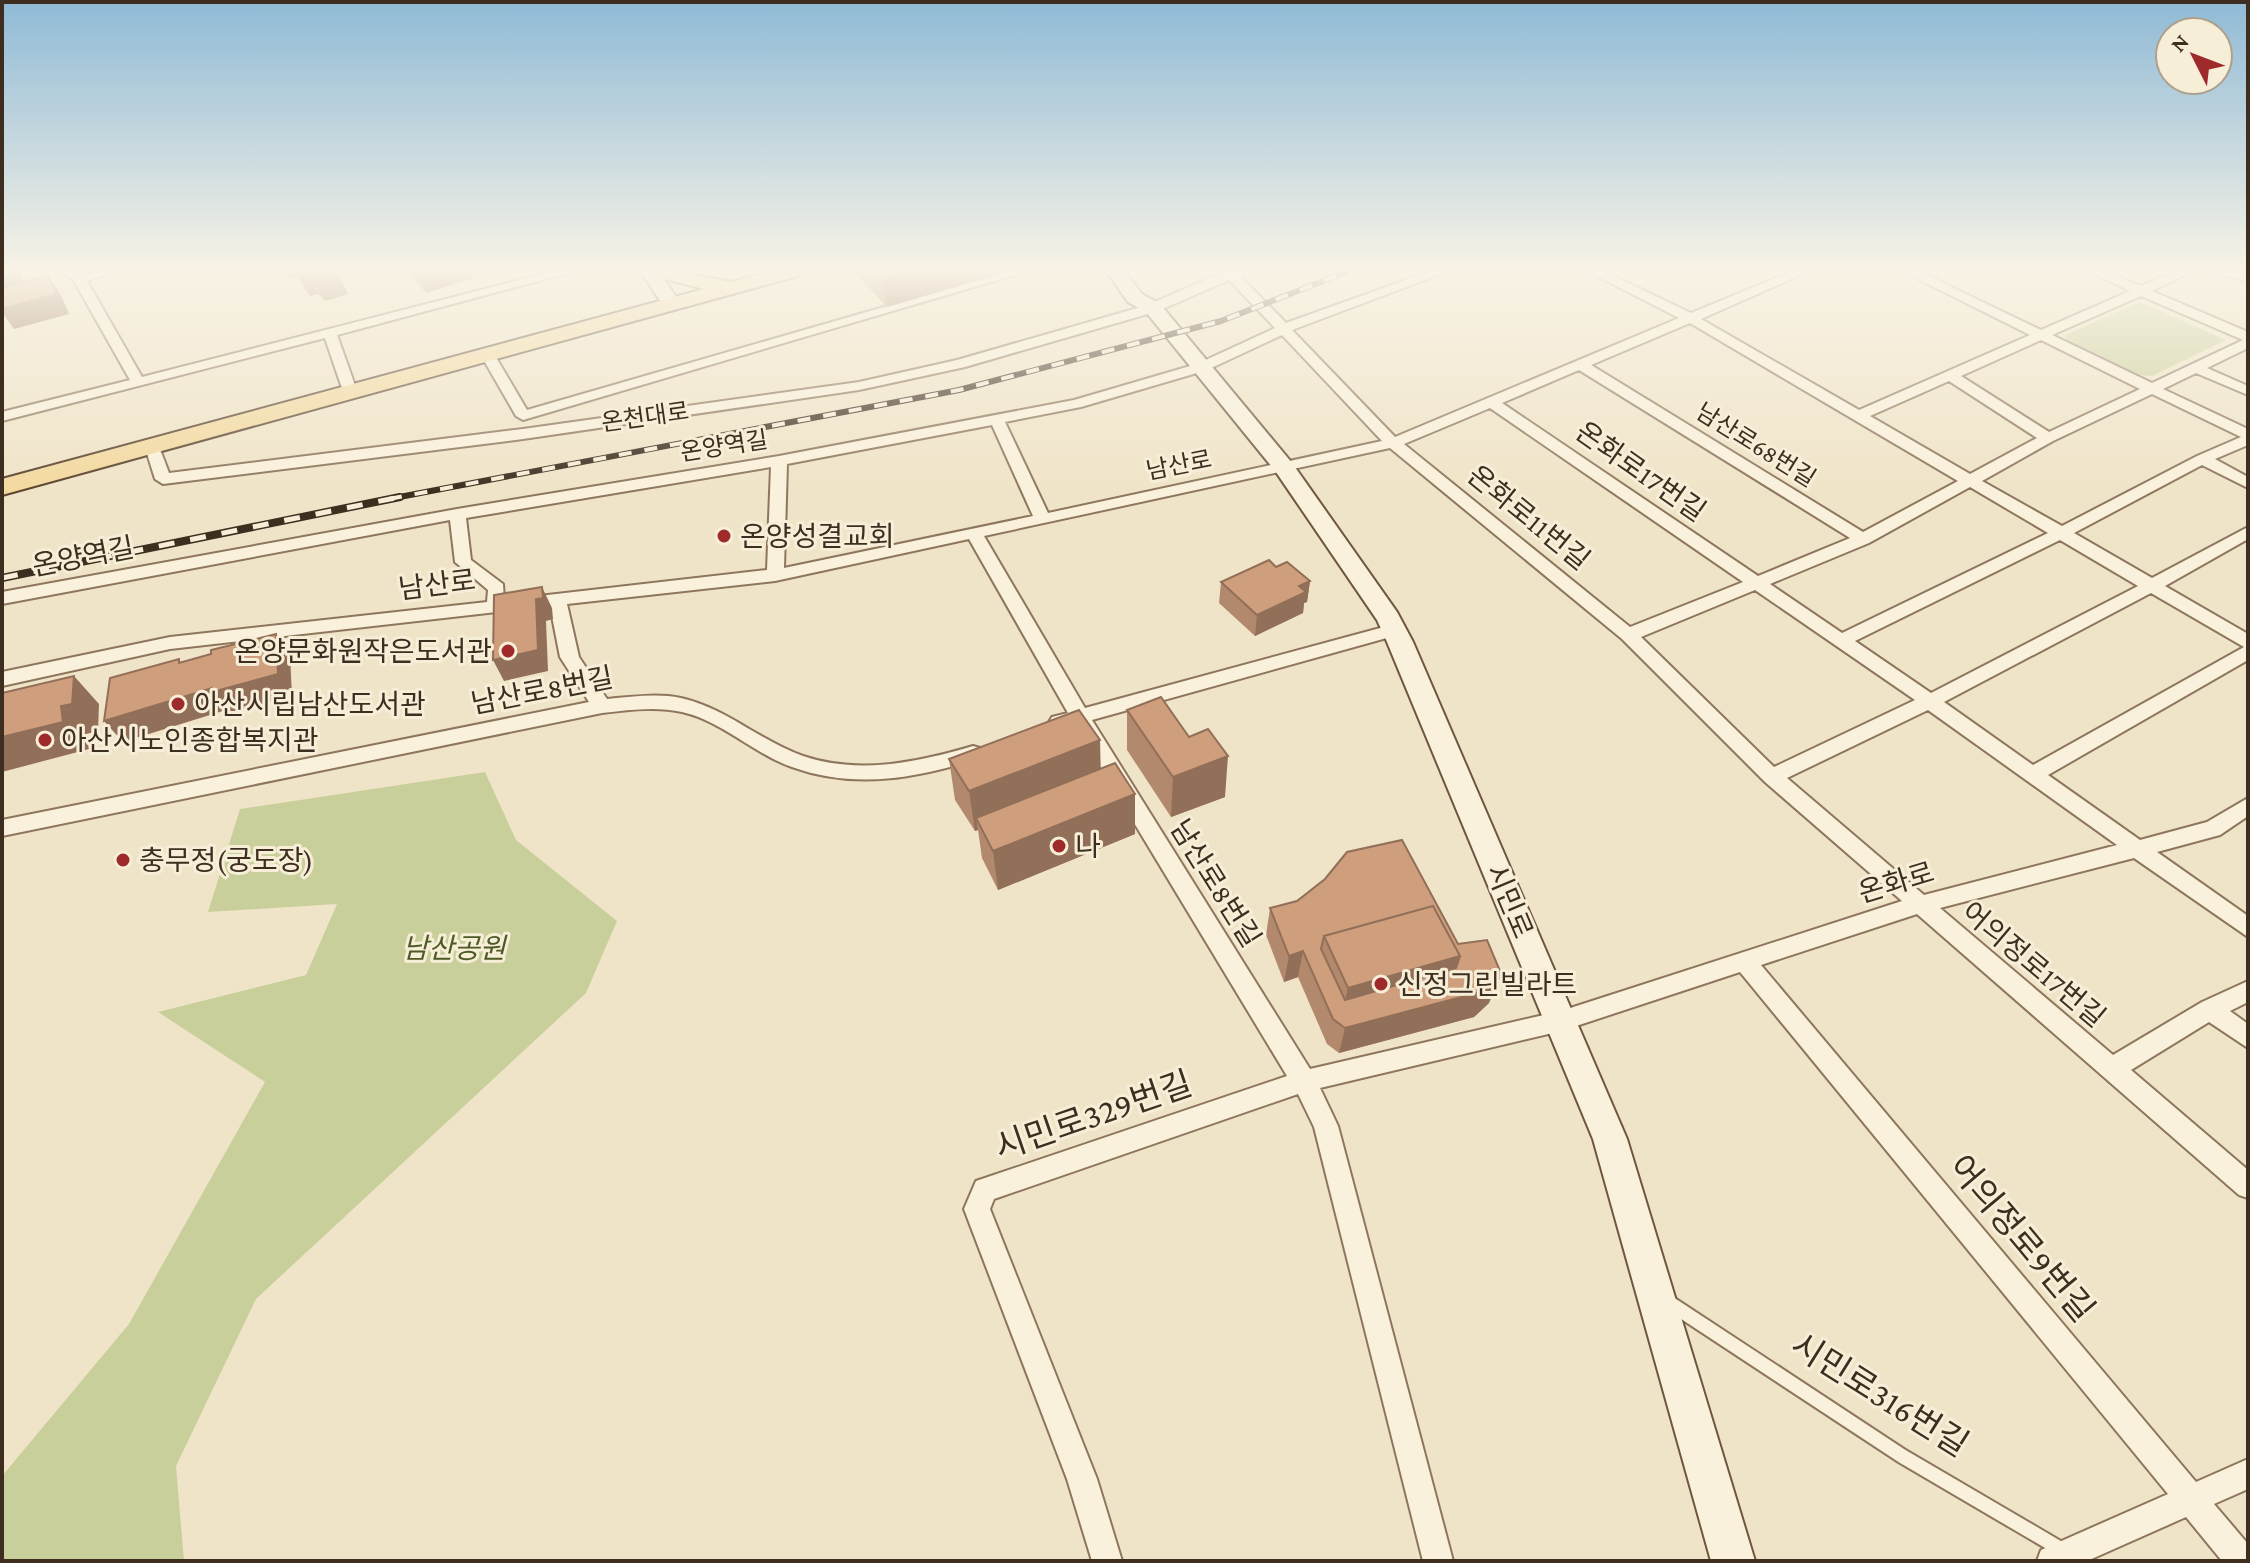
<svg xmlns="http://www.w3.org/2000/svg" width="2250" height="1563" font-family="'Crimson Pro','Noto Sans KR',serif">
<rect width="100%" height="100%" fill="#f0e4c8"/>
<path fill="#c9cf9b" d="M2140,302L2226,340L2152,376L2139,375L2067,341L2065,335Z
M485,772L516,840L617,921L586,993L256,1299L176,1466L184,1561H2V1476L129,1324L265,1082L158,1012L306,975L337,904L208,912L240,809Z"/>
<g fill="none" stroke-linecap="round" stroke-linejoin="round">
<defs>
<path id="lane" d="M1668,1302L1902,1456L2064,1551"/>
<path id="street" d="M64,272L81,274L111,272L87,281L142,377L551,272H572L337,335L358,394L356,397H346L344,394L325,338L2,421V412L130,380L74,281Z
M1005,272H1025L523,420L516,416L482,357L484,354H494L527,410Z
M1223,272H1243L1240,276L1286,323L1428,272H1446L1292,330L1395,437L1679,318L1589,272H1605L1691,313L1790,272H1807L1701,319L1859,410L2030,335L1904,272H1920L2041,330L2130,291L2090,272H2107L2141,286L2174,272H2191L2152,291L2248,332V348L2207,368L2248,386V395L2196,373L2163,389L2248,429V445L2215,459L2248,477V488L2202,465L2074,533L2152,578L2248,527V539L2165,586L2248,634V660L2048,775L2140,840L2207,822L2248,798V816L2220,835L2157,852L2248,916V937L2134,858L1940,908L2113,1055L2202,1002L2248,981V1002L2230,1011L2248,1024V1048L2209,1022L2131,1070L2248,1170V1198L2239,1195L1917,914L1761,965L2196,1482L2248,1459V1489L2214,1504L2248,1544V1561H2222L2186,1517L2087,1561H2037L2041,1550L2168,1494L1740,972L1561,1031L1320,1088L1338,1126L1453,1561H1423L1314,1127L1298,1094L994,1199L990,1209L1097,1479L1122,1561H1092L1067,1479L964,1209L976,1181L1287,1076L1075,725L1059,729L1052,727L1049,722L1052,717L1068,713L969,539L775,581L567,604L579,657L607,699C631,697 657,693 681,698C726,708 760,741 803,756C859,775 919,762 973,746L980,748L983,753L980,758C919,778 855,790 792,767C754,754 722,721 682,712C656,706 628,710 602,713L2,836V820L589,702L560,657L550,606L170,649L2,686V672L170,637L487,602L488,590L455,562L450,520L2,604V592L457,509L779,456L1074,400L1197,364L1275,328L1229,280L1158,311L965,367L859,390L523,439L163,484L155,479L145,447L148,444H158L169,473L523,429L859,382L957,360L1148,305ZM2141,296L2243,340L2152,383L2052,335ZM1690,323L1958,481L1863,532L1591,365ZM1282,335L1382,441L1048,513L1005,422L1081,407L1207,370ZM2041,340L2140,389L2049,432L1961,376ZM1579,370L1850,538L1758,576L1502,403ZM1949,381L2037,438L1970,474L1870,416ZM2152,394L2241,437L2197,456L2062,526L1982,481L2053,441ZM1490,408L1743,582L1630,627L1404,444ZM992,425L1033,516L784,568L787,464ZM1390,448L1622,639L1765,782L1902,901L1561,1011L1310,1069L1092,720L1401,634L1404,630L1395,624L1085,708L984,536ZM771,467L767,570L504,600L503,584L471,560L466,518ZM1970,487L2048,533L1842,633L1770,584L1869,543ZM2060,540L2138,586L1931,693L1855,641ZM1755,590L1915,700L1774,767L1641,637ZM2151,593L2244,647L2033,765L1944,702ZM1928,710L2117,845L1924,895L1787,778Z
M2224,272L2248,274V282L2225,275Z"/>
<path id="secondary" d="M641,272H659L681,304L679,308H665Z
M1107,272H1125L1142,294L1160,304L1292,463L1397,612L1413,642L1627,1139L1755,1561H1711L1593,1139L1387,642L1377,620L1276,472L1146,312L1128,302Z"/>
<path id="primary" d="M650,272H681L731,282L768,272H801L798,276L2,495V479L704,289L653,276Z"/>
</defs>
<use href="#lane" stroke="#8d765c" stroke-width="18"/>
<use href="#street" stroke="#8d765c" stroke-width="4"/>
<use href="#secondary" stroke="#6f573f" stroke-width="4"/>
<use href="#primary" stroke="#5b4430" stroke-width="4"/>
<use href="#lane" stroke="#faf1dc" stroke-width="14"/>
<use href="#street" fill="#faf1dc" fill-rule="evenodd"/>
<use href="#secondary" fill="#faf1dc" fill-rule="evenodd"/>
<use href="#primary" fill="#f3d9a0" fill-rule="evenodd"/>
<defs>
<path id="rail-far1" d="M389,499L959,390L1221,321L1346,272"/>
<path id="rail" d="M2,578L400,497"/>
</defs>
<use href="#rail-far1" stroke="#3d2e20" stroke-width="6"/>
<use href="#rail" stroke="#3d2e20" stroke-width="8"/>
<use href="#rail-far1" stroke="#f7eed8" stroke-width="4" stroke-dasharray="13" stroke-linecap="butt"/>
<use href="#rail" stroke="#f7eed8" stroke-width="5" stroke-dasharray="16" stroke-linecap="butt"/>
</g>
<path fill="#b2896c" d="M285,272H337L348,294L325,301L318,294L310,296L296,277L290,279Z
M407,272H470L473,278L426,293Z
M854,272H1006L887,307Z
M1276,567L1310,581L1307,602L1304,603L1303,613L1255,636L1219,603L1221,582Z
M1127,710L1189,737L1225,797L1171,817L1127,750Z
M949,759L1100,769L1135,834L998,890L982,858L978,830L975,831L955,800Z
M1270,908L1489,1003L1474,1017L1339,1053L1327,1044L1298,977L1284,982L1266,935Z"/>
<path fill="#916f58" d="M2,272H20L25,283L2,288Z
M287,272H293L296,277L290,279Z
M297,272H306L318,294L310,296Z
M310,272H337L348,294L325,301Z
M417,272H470L473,278L426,293Z
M913,272H1006L887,307L883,280Z
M48,275L61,295L69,314L14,329L2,312V309Z
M1310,581L1307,602L1304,603L1303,613L1255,636L1257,615L1299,586Z
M542,587L552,608L553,619L546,621L548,671L504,681L493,660L536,599Z
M276,634L290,655L292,696L229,713L226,710L123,742L104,721L212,688Z
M74,676L99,704L98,731L86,734L89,749L2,772V737Z
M1100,740L1101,780L976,818L978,830L975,831L969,791Z
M1228,756L1225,797L1171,817L1173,777Z
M1135,794V834L998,890L993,851Z
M1303,951L1298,977L1284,982L1289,956Z
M1460,956L1446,993L1339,1023L1348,988Z
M1500,978L1489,1003L1474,1017L1339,1053L1345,1028Z"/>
<path fill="#cf9f7d" stroke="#916f58" stroke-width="2" fill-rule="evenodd" d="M875,272H913L883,280Z
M48,275L56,294L2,309V288Z
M1269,560L1276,567L1287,562L1310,581L1299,586L1306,592L1257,615L1221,582Z
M542,587L543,598L536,599L538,650L493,660L494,595Z
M276,634L278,674L212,692V688L104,721L110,678L179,659V663L211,654V650Z
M74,676L72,704L61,706L63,722L2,737V693Z
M1161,697L1189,737L1208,729L1228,756L1173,777L1127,710Z
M1079,710L1100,740L969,791L949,759Z
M1115,763L1135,794L993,851L976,818Z
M1402,840L1458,944L1487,940L1500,971V978L1484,991L1345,1028L1333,1019L1303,951L1289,956L1270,908L1297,901L1325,879L1347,852ZM1433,906L1460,956L1456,968L1345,1000L1321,949L1324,936Z
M1433,906L1460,956L1348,988L1324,936Z"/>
<linearGradient id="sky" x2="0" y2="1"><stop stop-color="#8fbad6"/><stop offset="0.55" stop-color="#f8f3e6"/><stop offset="1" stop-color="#f8f3e6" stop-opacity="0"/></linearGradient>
<rect width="2250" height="491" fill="url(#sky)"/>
<g fill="#9e2a2b" stroke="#f7eed8" stroke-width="3">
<circle cx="724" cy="536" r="8"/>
<circle cx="508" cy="651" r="8"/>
<circle cx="178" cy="704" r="8"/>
<circle cx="45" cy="740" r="8"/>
<circle cx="1059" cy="846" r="8"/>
<circle cx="123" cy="860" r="8"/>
<circle cx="1381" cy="984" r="8"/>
</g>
<g text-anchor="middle" stroke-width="6" stroke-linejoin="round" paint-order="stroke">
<g font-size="24" fill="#3d2e20" stroke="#f7eed8">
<text transform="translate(645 417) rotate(-8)" y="8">온천대로</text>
<text transform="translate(1756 445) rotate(32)" y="8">남산로68번길</text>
<text transform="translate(724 446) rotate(-9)" y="8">온양역길</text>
<text transform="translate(1179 465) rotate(-11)" y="8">남산로</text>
</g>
<g font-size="28" fill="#3d2e20" stroke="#f7eed8">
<text transform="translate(1641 471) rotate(35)" y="10">온화로17번길</text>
<text transform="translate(1529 517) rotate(39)" y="10">온화로11번길</text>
<text transform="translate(83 556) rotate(-11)" y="10">온양역길</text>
<text transform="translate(437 584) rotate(-7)" y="10">남산로</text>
<text transform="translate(542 690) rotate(-11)" y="10">남산로8번길</text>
<text transform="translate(1896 882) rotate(-17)" y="10">온화로</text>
<text transform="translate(1216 883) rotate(58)" y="10">남산로8번길</text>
<text transform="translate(1510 901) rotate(67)" y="10">시민로</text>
<text transform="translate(2034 964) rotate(40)" y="10">어의정로17번길</text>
</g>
<g font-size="28" fill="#3d2e20" stroke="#f7eed8" text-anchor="start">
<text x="740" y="546">온양성결교회</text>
<text x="492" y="661" text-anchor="end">온양문화원작은도서관</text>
<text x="194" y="714">아산시립남산도서관</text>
<text x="61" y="750">아산시노인종합복지관</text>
<text x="1075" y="856">나</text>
<text x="139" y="870">충무정(궁도장)</text>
<text x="1397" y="994">신정그린빌라트</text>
</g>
<g font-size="28" font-style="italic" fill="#4d5a26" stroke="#f7eed8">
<text x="454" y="958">남산공원</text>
</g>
<g font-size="34" fill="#3d2e20" stroke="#f7eed8">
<text transform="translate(1093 1115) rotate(-19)" y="12">시민로329번길</text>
<text transform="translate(2022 1238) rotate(50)" y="12">어의정로9번길</text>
<text transform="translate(1880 1394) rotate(32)" y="12">시민로316번길</text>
</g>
</g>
<rect width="2250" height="1563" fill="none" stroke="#3d2e20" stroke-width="8"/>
<g transform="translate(2194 56) rotate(312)"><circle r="38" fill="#f7eed8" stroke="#ada18e" stroke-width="2"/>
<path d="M0-6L14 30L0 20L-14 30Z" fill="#9e2a2b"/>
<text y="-12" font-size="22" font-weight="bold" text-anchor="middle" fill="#3d2e20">N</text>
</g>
</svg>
